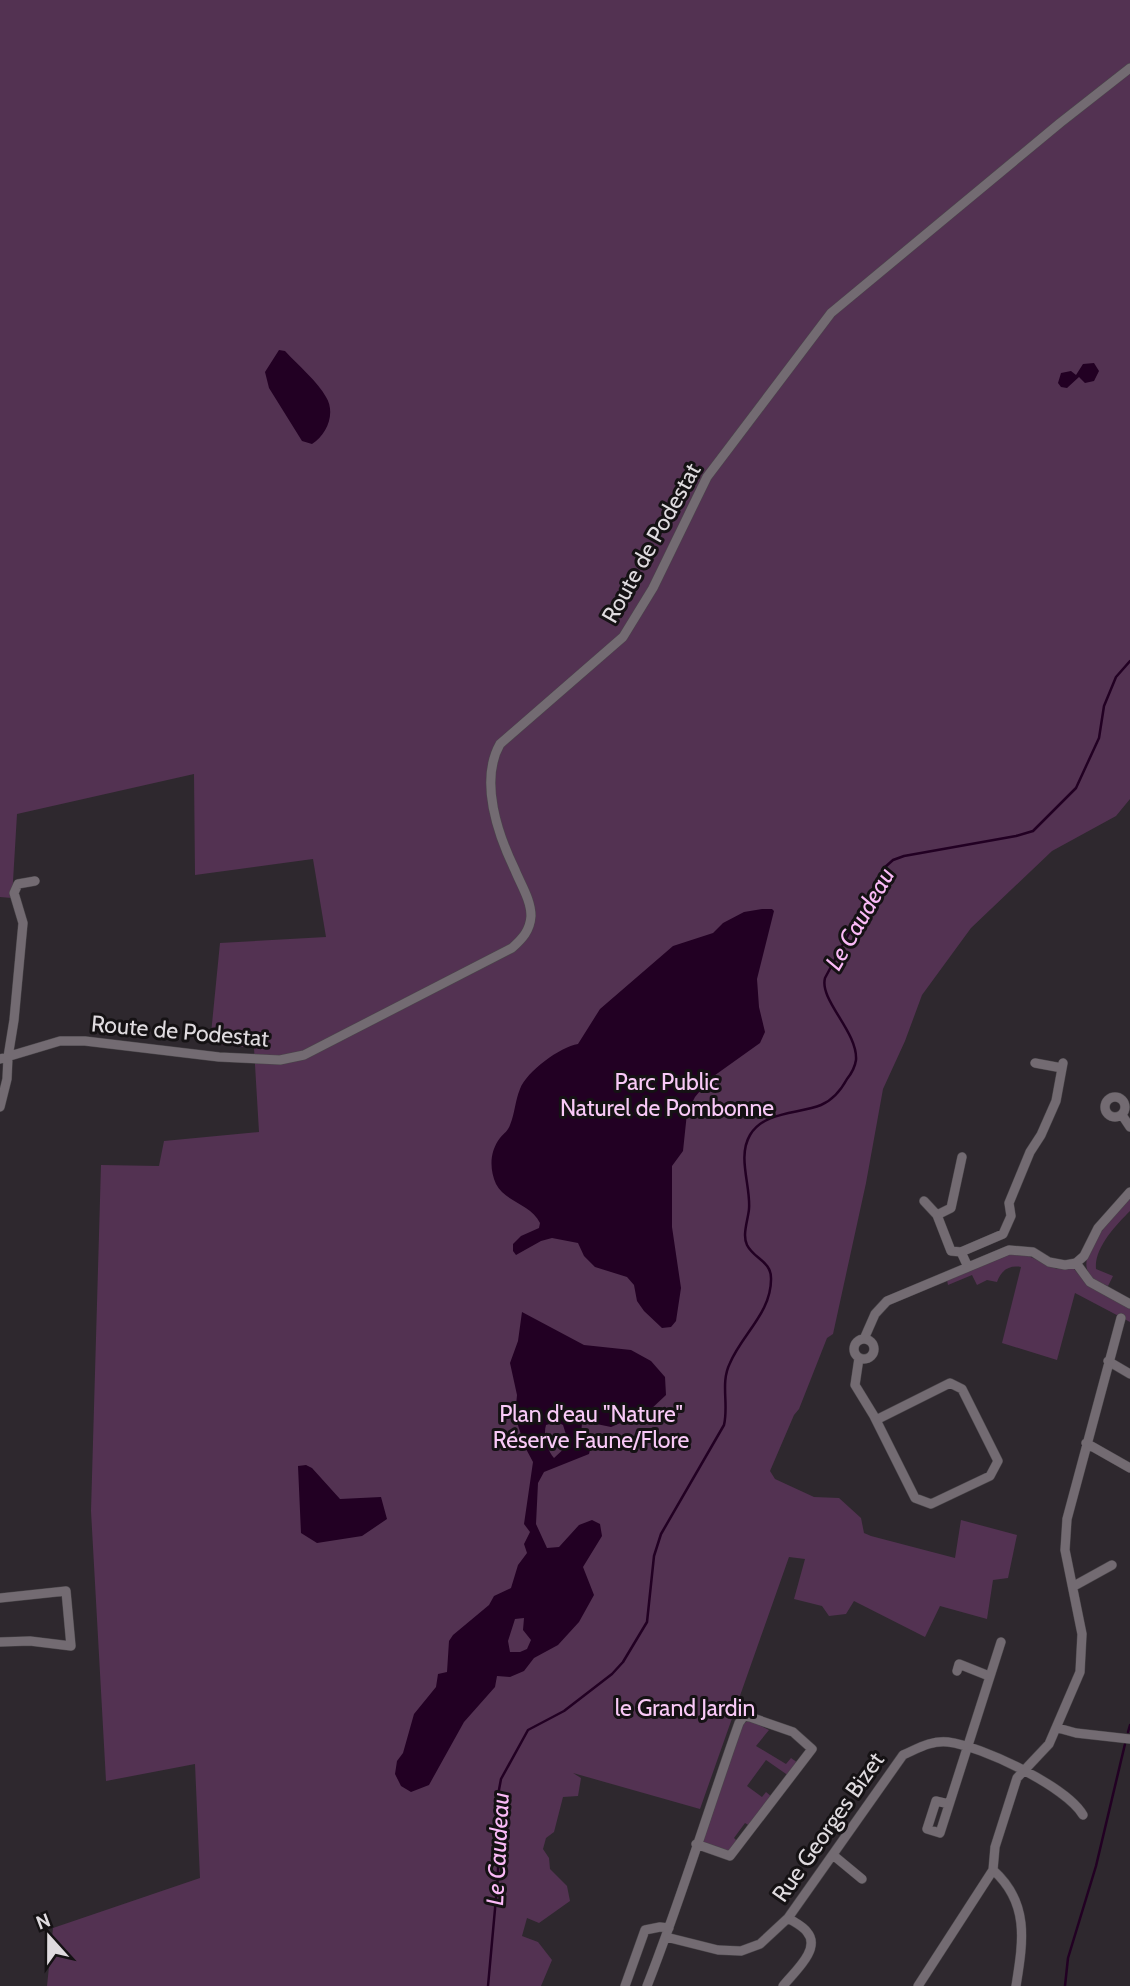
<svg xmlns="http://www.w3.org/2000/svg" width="1130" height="1986" font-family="Cabin,sans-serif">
<rect width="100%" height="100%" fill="#2e282e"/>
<path fill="#533252" d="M0,0H1130V799L1116,816L1052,851L971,928L922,995L905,1041L883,1089L866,1183L833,1334L827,1338L799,1409L794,1415L770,1471L775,1479L814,1497L839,1498L861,1518L864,1533L871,1536L955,1558L961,1520L1017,1535L1008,1578L993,1580L987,1619L940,1606L925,1637L854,1601L846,1614L829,1616L822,1606L794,1599L805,1559L789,1557L700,1809L573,1773L581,1778L578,1796L563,1797L554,1832L546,1838L543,1849L549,1858L550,1869L567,1886L570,1901L539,1923L527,1918L522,1936L538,1942L552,1960L541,1986H47L53,1928L200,1878L195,1764L106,1781L91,1511L101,1165L159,1166L164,1141L259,1132L254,1048L210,1044L220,943L326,937L313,859L195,875L194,774L17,814L12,898L0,897Z
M1130,1198V1211C1116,1225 1094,1248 1096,1269L1113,1276L1108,1286C1099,1282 1090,1279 1087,1269C1081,1250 1117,1212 1130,1198Z
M1014,1253H1022L1057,1269H1074L1088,1285L1130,1308V1322L1075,1293L1057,1360L1002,1343L1021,1267C1008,1265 1001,1271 997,1282L987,1280L977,1285L972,1275L948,1285L947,1280Z
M749,1720L769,1730L756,1746L786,1764L791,1758L798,1763L789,1776L766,1760L747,1786L762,1797L766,1792L772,1797L750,1826L745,1823L734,1838L738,1842L729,1852L701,1842L742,1725Z"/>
<path fill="#220023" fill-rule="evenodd" d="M279,350L285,351C298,365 318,382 326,397C336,413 327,435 312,444L302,441L269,388L265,372Z
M1094,363L1099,371L1094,381L1085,383L1079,377L1067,388L1061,387L1058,383L1061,373L1071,371L1076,375L1083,364Z
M762,909H772L774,911L757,979L759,1007L765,1032L760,1043L711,1078L695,1097L687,1113L683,1151L672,1166V1227L681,1288L676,1321L671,1327L662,1328L644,1311L637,1301L634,1285L627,1277L595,1267L584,1256L578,1243L552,1238L541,1241L516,1255L513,1251V1244L521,1236L539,1228L540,1223C531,1204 505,1202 496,1184C489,1168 490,1151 500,1138C504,1133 508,1131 510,1125C515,1113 515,1101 520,1089C527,1071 560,1047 578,1044L600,1009L673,946L713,933L723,923L744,912Z
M522,1312L584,1345L631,1350L651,1361L665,1377L666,1395L649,1411L611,1427L582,1421L581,1440L591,1446L589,1454L544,1472L538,1483L536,1524L547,1548L559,1547L579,1525L592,1520L600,1524L602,1536L583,1567L594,1595L579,1622L558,1645L534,1658L524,1671L510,1677L497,1676L495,1687L464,1722L429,1785L411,1792L401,1786L395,1774L397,1761L403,1753L414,1714L436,1687L438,1674L447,1672L449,1641L453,1635L489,1605L494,1596L511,1588L518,1565L527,1553L524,1544L530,1532L524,1524L533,1462L525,1447L515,1416L517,1395L510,1363L518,1341ZM557,1422L563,1425L569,1444L554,1458C547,1450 543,1435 546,1425ZM524,1618L523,1630L531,1640L527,1649L520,1652H510L508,1641L515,1619Z
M306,1465L312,1468L340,1499L381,1497L387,1519L362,1536L317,1543L301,1533L298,1466Z"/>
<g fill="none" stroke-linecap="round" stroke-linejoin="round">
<path stroke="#220023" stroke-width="2.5" d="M1128,1732L1130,1725
M488,1986L498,1876V1795L501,1779L528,1730L564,1711L612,1674L623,1662L647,1622L654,1556L661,1534L724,1425C729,1404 720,1383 730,1363C742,1334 772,1312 771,1278C771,1261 754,1259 747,1245C742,1235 748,1220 749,1209C751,1186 737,1157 750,1135C764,1111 799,1114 821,1105C833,1100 841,1090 847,1079C851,1074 855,1067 856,1060C858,1032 819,1000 825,978L884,868L893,860L904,856L1016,836L1033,831L1076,788L1099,738L1104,706L1116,677L1130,661
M1065,1986L1068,1958L1096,1866L1125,1744"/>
<defs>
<path id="minor" d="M0,1059L60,1041H85L219,1057L280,1060L304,1055L512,948C522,939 530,931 531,916C531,900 521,885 515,870C498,835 479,781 500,744L623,637L653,588L707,477L831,313L1060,123L1130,68
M1035,1063L1062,1068
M1105 1107a10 10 0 1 1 20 0a10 10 0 1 1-20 0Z
M0,1107L7,1079L8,1057L14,1020L23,923L14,893L18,884L35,881
M1122,1115L1130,1127
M962,1157L951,1208L937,1215L951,1251L961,1252L968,1267
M924,1201L937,1215
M961,1252L1003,1234L1011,1216L1009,1203L1030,1152L1041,1135L1056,1101L1063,1063
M1076,1263L1084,1256L1098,1228L1130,1192
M1076,1263L1090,1282L1130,1304
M864,1339L875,1314L887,1301L1009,1250L1033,1252L1049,1262L1065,1265L1076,1263
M854 1349a10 10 0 1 1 20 0a10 10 0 1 1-20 0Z
M859,1358L855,1385L874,1416L915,1498L931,1504L990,1476L998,1461L962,1389L950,1383L876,1420
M1108,1361L1130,1374
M1086,1443L1130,1468
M1074,1586L1112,1565
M0,1598L66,1591L71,1646L30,1641L0,1642
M957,1671L959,1664L989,1676
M1058,1728L1076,1733L1130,1739
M949,1804L936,1801L927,1829L940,1833L1001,1642
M833,1855L862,1879
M993,1870C1030,1903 1023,1942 1016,1986
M666,1937L718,1950L741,1951L760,1944L788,1918L903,1755C917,1749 931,1740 948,1742C982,1746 1067,1787 1083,1815
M625,1986L645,1930L660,1927L669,1928
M647,1986C681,1900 708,1810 739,1723L744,1716L750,1717L793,1732L812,1749L730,1856L696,1844
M783,1986C793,1973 822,1949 807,1932C803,1926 794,1922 788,1918
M918,1986L993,1870L995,1847L1017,1778L1049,1744L1080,1672L1082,1634L1065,1550L1067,1519L1121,1318"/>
</defs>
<use href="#minor" stroke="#4a464a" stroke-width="10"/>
<use href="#minor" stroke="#736b72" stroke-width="9"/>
</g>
<g text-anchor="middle" stroke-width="6" stroke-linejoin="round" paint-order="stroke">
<g font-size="23" fill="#dfdbdf" stroke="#151214">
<text transform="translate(651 543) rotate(-61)" y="8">Route de Podestat</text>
<text transform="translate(180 1031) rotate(5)" y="8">Route de Podestat</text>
<text transform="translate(828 1827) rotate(-55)" y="8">Rue Georges Bizet</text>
</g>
<g font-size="23" fill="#f9c9f7" stroke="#151214">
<text x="667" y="1090">Parc Public<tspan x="667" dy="26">Naturel de Pombonne</tspan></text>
<text x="591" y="1422">Plan d'eau "Nature"<tspan x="591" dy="26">Réserve Faune/Flore</tspan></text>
<text x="685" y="1716">le Grand Jardin</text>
</g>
<g font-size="24" font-style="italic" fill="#fabaf7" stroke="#151214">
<text transform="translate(860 919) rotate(-60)" y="8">Le Caudeau</text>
<text transform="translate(498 1849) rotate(-87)" y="8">Le Caudeau</text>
</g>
</g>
<g transform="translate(49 1937) rotate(339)" stroke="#151214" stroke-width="5" paint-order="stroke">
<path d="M0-5L12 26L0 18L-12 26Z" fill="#dfdbdf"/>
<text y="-10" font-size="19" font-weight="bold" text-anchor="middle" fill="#dfdbdf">N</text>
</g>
</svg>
